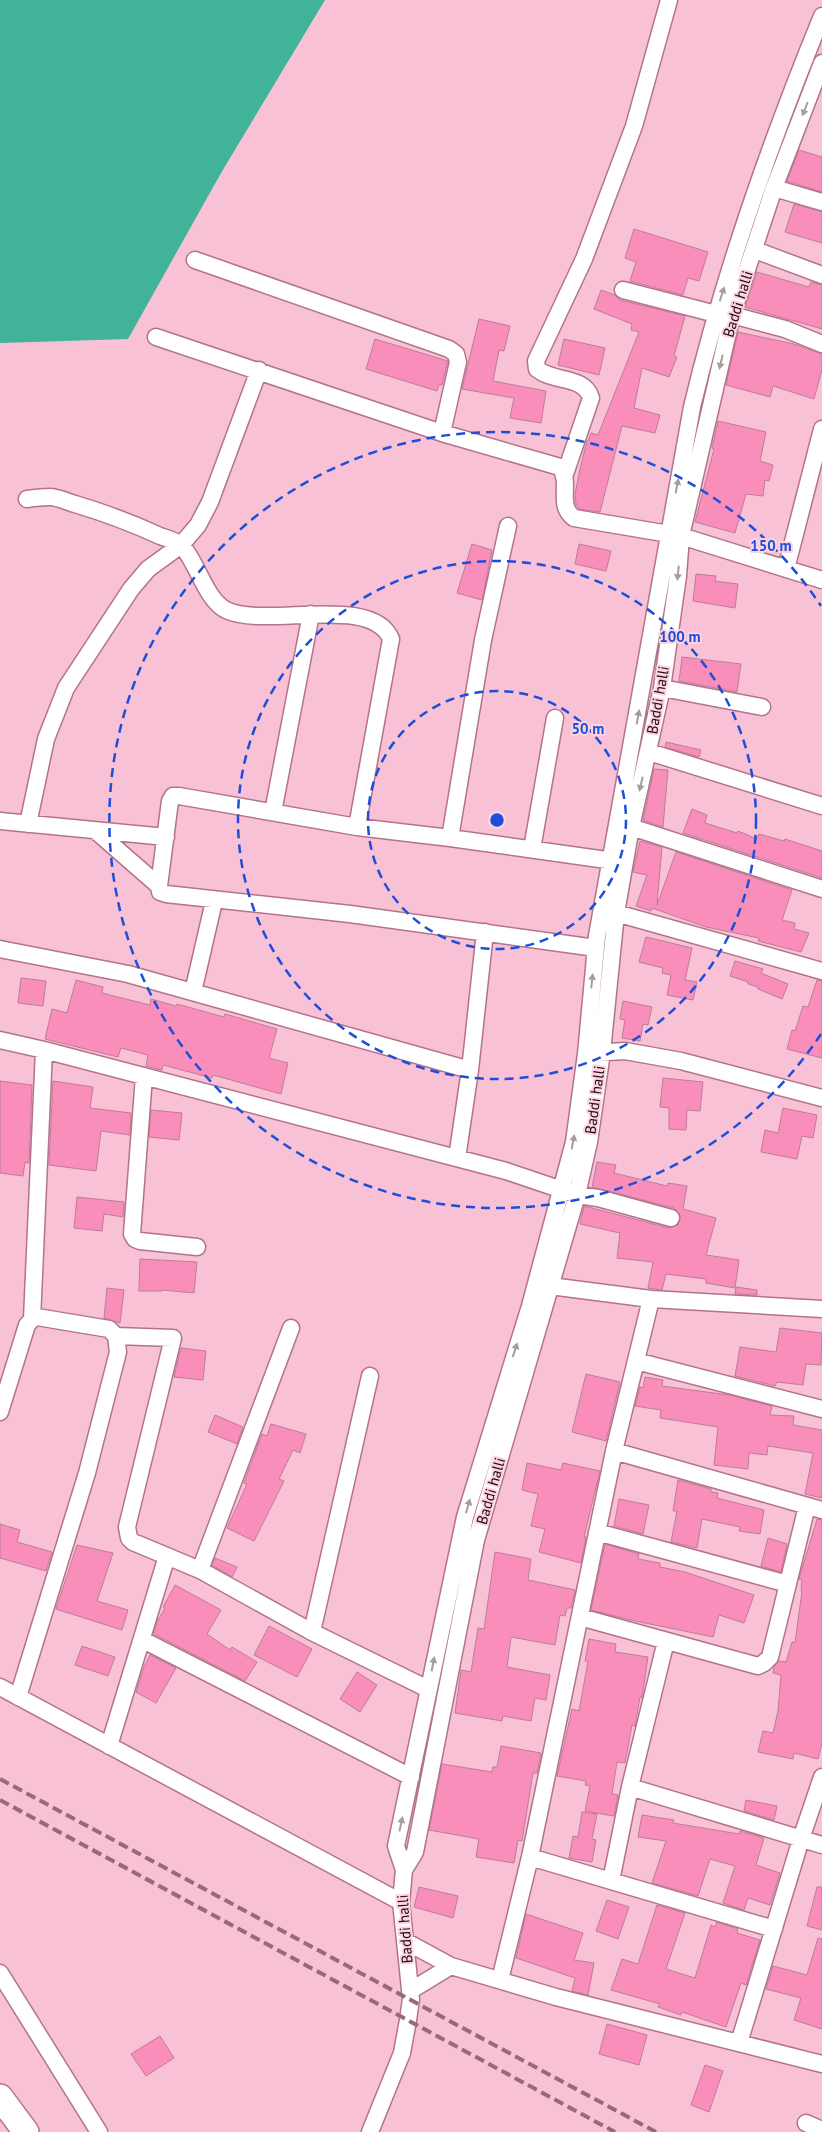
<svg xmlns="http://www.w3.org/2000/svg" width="822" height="2132" font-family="'PT Sans',sans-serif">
<rect width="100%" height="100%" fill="#f9c1d5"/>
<path fill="#41b399" d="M0,0H325L221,173L128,339L0,343Z"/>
<path fill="#f98eba" stroke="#bd7d96" d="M799,150L822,157V192L787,181Z
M794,204L822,212V243L785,232Z
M634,229L708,252L699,281L688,278L683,295L630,281L636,262L625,258Z
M757,272L809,287L811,282L822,285V329L745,307Z
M601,290L615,295L620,300L685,316L674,356L677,357L669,377L642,368L634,408L660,415L655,433L622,426L600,512L579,509L576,504L575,494L580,469L587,441H588L591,433L598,435L639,332L631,330L632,324L594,309Z
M479,319L510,326L504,351L499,350L493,381L546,391L541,423L510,418L514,398L462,389Z
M738,332L794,344L822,354V370L814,399L773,386L770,397L726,385Z
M375,339L448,361L442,385H439L437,391L366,369Z
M564,339L605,348L599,375L558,365Z
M718,421L766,432L760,461L773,465L769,481L765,480L763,496L746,494L735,533L695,522L714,449L712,448Z
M472,544L492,550L482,600L457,593Z
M579,544L611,551L606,571L575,564Z
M696,574L716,576L715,581L738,584L735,608L693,601Z
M682,657L741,664L737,692L679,681Z
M666,742L701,750L699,757L665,747Z
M654,769L668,770L663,827L643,820Z
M692,809L707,815L705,823L737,833L738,831L757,839L759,834L784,841L785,839L822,851V878L683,833Z
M640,841L662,847L657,905L676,852L792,890L782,920L795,923L794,929L809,933L801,952L758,941L759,938L706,927L652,908L651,911L636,906L647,875L633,872Z
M646,937L692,948L685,980L697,982L693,1000L667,995L671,975L662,973L663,968L639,962Z
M735,961L763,969L761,973L788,984L782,999L758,989V987L748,984V982L730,976Z
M21,978L46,981L43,1006L18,1003Z
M76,980L103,987L102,993L150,1005L151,999L176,1006L177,1004L224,1017L225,1014L277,1029L269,1058L288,1063L281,1094L213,1075L212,1078L163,1065L162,1070L146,1066L148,1055L121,1048L118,1057L45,1039L52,1009L67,1013Z
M817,980L822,981V1058L787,1049L792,1030L795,1031L803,1006L808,1007Z
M623,1001L652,1007L648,1025L643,1024L640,1041L622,1038L625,1020L620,1019Z
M663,1078L703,1082L700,1111L687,1110L686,1130L669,1129V1108L660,1107Z
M0,1081L32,1085L29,1163L25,1162L23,1176L0,1173Z
M53,1081L93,1087L90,1108L131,1113L130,1135L101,1131L96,1171L49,1165Z
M783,1108L817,1115L813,1138L802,1136L797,1159L761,1152L765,1130L778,1133Z
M151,1110L182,1113L179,1140L149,1137Z
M597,1162L616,1165L614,1173L667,1186L668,1183L687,1186L683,1209L716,1218L706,1255L739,1260L735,1288L706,1283V1279L666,1274L662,1290L648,1288L653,1262L617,1258L620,1233L580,1224L584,1206L669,1228L678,1225L680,1215L674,1208L592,1187Z
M77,1197L124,1202L123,1217L104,1214L102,1231L74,1228Z
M140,1259L197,1262L194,1293L162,1290V1291H139Z
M736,1287L757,1290V1295L735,1294Z
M107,1288L124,1290L120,1323L104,1318Z
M780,1328L822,1333L821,1365L806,1364L803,1385L777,1382L775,1386L735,1376L740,1347L776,1352Z
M181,1348L206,1351L203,1380L174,1377Z
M586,1374L620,1382L606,1441L572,1432Z
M645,1377L663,1380L662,1386L729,1395L772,1406L770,1415L794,1416L793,1425L822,1430V1498L805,1494L813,1453L768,1446L767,1455L749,1453L748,1469L714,1465L718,1427L660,1418L661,1410L635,1406L640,1387L643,1388Z
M215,1415L243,1427L237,1444L208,1432Z
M271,1424L306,1434L300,1453L293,1450L279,1479L284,1481L254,1541L227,1528L247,1484L244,1483L262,1434L267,1436Z
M527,1463L561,1470L563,1463L600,1471L584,1537H586L581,1563L539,1552L545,1529L531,1526L538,1494L522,1490Z
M678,1480L711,1489V1492L718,1493L717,1498L764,1510L760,1534L739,1531L740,1527L702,1519L697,1548L671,1542L677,1511H673Z
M619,1499L649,1505L643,1534L614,1526Z
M817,1519L822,1520V1743L818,1759L794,1753L793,1759L758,1752L763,1731L773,1733L778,1711L781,1675L773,1673L774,1667L779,1661L786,1662L792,1642L795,1643L802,1591H801L802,1580L799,1579Z
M0,1524L20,1530L17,1542L52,1552L46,1571L0,1558Z
M768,1538L787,1544L781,1572L761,1566Z
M605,1544L639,1554L638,1559L660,1563V1567L685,1572L754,1595L744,1623L719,1615L713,1637L626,1619L591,1610Z
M77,1545L113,1553L97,1601L128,1610L122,1630L56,1609Z
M495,1552L531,1559L528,1580L575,1590L571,1608H567L565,1616L560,1615L555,1645L511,1637L507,1667L550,1675L546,1700L535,1698L531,1721L503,1716L502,1721L455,1713L461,1670L471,1672L478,1628L484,1629Z
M215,1558L237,1567L232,1577L212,1565Z
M175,1585L221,1610L207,1634L230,1650L232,1647L257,1662L245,1681L154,1634L157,1622L165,1608L163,1607Z
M269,1626L312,1649L297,1677L254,1655Z
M589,1639L616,1644L615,1652L648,1657L643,1691L642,1698L640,1697L635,1726L632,1725L625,1763L617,1762L612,1794L618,1795L614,1816L585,1811L590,1786L585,1785L586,1781L557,1776L572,1709L579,1711L588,1661H585Z
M82,1646L115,1657L108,1676L75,1665Z
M150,1655L176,1668L156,1703L136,1692L144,1667Z
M357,1672L377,1685L360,1712L340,1699Z
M501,1746L541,1753L537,1773H533L522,1841L518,1840L514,1863L476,1857L479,1839L429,1830L442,1764L492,1772L493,1767H497Z
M746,1800L777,1806L774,1820L744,1811Z
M582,1812L597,1814L592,1839L596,1840L592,1862L569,1858L573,1836L578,1837Z
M642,1815L674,1820L673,1823L739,1834L740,1831L764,1838L756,1865L780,1873L770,1905L748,1898L744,1910L723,1903L735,1866L710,1859L698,1896L652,1883L666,1841L638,1837Z
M419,1887L458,1896L453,1918L414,1907Z
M817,1887H822V1930L807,1926Z
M607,1900L629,1907L618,1939L596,1931Z
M657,1905L685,1913L666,1969L695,1978L711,1925L715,1927L717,1922L738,1929L737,1933L760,1940L746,1985L741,1983L726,2027L682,2012L681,2015L658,2007L660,2004L611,1990L622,1959L638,1964Z
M526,1914L583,1933L574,1960L594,1963L588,1995L572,1991L575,1978L516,1958Z
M818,1938L822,1939V2029L794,2020L801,1998L766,1989L773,1966L807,1975Z
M607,2024L647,2035L639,2065L599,2054Z
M160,2036L174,2058L146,2076L131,2054Z
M705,2065L723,2071L709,2112L691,2105Z"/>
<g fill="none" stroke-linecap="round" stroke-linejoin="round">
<defs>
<path id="minor" d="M774,188L822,202
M755,250L822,275
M195,260L449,349L456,354L458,362L442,433
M623,290L716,314
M732,315L785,329L822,344
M156,337L442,433L560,467C572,483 556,505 574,518L681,536L822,580
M564,477L591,398C584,375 554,383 537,369L536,361L584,259L634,126L669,0
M27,499C34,498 42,497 50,497C58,497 67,502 75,504C105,513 132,523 160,536C166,538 176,541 181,545C197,561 205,599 226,610C265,629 372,593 391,639L357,827
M786,569L822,429
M662,688L762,707
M649,752L822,806
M273,812L311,614
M0,821L166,837
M28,824L46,739L66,688L131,589L148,569L181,545L198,525L210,502L259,370
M631,827L822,889
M96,831L159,886
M450,838L483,640L508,526
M532,849L555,718
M616,913L822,971
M596,948L350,914L166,894L160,892L159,886L170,801L173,796H179L357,827L450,838L621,862
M0,949L128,974L470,1070
M193,992L214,901
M0,1040L44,1050L506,1171L577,1195L598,1198L671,1218
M592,1053L625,1051L681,1061L822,1098
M144,1076L132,1234L135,1239L140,1241L197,1247
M457,1158L470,1070L485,932
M550,1286L651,1299L822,1309
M32,1319L44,1050
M116,1336L173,1338L127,1527L129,1538L133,1542L200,1570L312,1632L428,1689
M636,1361L822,1409
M0,1412L27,1325L32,1319L37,1317L109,1329L116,1336L118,1352L87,1473L18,1697
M614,1451L822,1510
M597,1532L788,1584
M200,1570L291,1328
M580,1617L758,1666L764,1663L770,1657L807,1506
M312,1632L370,1376
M143,1640L411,1777
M0,1687L401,1902
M109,1746L167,1556
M630,1787L822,1845
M530,1857L774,1929
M404,1870L396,1846L465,1517L530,1306L574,1142L586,1054L597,936L692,407C724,273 770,143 822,16
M611,1881L630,1787L666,1641
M405,1941L451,1966L556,1997L822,2064
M0,1973L99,2132
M500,1980L530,1857L614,1451L651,1299
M410,1991L451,1966
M739,2043L801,1839L822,1777
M806,2123L822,2130
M370,2132L402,2053L408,2020L411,1999L401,1902L404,1870L415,1852L476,1540L577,1195L589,1142L602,1052L616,913L631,827L662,688L678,576L681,536L732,315L774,188L822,63"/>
<path id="highway" d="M0,2097L26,2132"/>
</defs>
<use href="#minor" stroke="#b3738c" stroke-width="19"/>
<use href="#highway" stroke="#b3738c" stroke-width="28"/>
<use href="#minor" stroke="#fff" stroke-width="16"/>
<use href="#highway" stroke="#fff" stroke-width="25"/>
<path stroke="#956b7b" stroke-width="4" stroke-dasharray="10 5" stroke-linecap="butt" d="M0,1779L656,2132
M0,1800L615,2132"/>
</g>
<defs><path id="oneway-solid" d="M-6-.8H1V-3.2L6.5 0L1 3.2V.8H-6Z" transform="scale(1.25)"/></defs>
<g fill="#a69ca0">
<use href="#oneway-solid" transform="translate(805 109) rotate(111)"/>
<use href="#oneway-solid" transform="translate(722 294) rotate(-73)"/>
<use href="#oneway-solid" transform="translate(721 362) rotate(103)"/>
<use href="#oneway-solid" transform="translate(677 486) rotate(-79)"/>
<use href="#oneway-solid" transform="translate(678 573) rotate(96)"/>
<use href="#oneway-solid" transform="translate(638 717) rotate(-80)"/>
<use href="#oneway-solid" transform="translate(641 784) rotate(103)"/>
<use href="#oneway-solid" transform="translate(592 981) rotate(-84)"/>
<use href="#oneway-solid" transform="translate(573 1142) rotate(-79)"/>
<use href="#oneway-solid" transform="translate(515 1350) rotate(-72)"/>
<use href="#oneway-solid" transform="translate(468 1506) rotate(-74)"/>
<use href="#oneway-solid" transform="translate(433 1664) rotate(-79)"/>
<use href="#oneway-solid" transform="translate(401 1824) rotate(-78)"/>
</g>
<g fill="none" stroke="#1d4ed8" stroke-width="2.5" stroke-dasharray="9 6">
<circle cx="497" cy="820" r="129"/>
<circle cx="497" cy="820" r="259"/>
<path d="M821 1034A388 388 0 1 1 821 606"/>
</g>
<g text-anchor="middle" stroke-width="4" stroke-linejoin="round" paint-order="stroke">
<g font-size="15" fill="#200812" stroke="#fdd2e1">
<text transform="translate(738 304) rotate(-73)" y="5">Baddi halli</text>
<text transform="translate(658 700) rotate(-80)" y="5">Baddi halli</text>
<text transform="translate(595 1100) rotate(-82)" y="5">Baddi halli</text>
<text transform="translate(491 1491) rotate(-74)" y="5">Baddi halli</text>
<text transform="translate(405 1929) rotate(-94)" y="5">Baddi halli</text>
</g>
</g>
<circle cx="497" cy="820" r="8" fill="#1d4ed8" stroke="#fdd2e1" stroke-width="2.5"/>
<g font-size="15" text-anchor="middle" font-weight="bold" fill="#1d4ed8" stroke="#fdd2e1" stroke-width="4" stroke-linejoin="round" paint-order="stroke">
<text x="771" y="551">150 m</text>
<text x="680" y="642">100 m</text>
<text x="588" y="734">50 m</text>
</g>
</svg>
